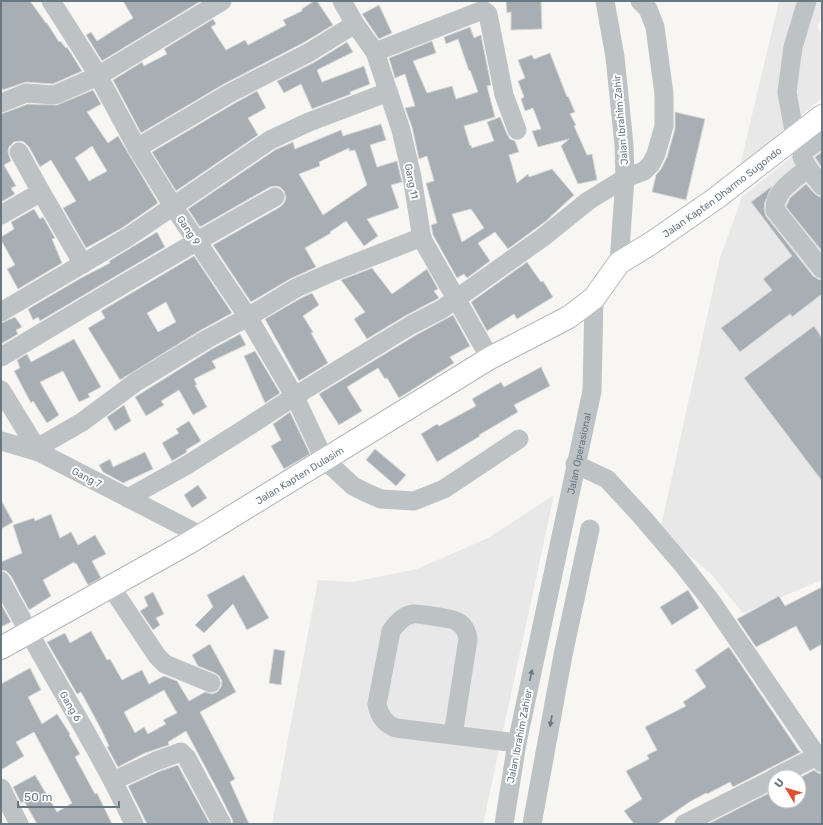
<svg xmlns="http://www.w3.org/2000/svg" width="823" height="825" font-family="Rubik,sans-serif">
<rect width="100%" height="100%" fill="#f7f6f3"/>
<path fill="#e7e8e7" d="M779,1H822V17L817,26L822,36V98L740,166Z
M822,132V580L743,613L710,573L660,531L720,258L742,197Z
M554,495L483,824H272L318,580L352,582L417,569L488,538Z"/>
<path fill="#a7afb4" stroke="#d8d8d6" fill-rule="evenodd" d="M1,1H30L46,23H47L59,42L60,41L66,48L67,47L82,71L53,84L26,82L3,90L1,86Z
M123,1H201L102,61L86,35L91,32L97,41L133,18Z
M314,1H317L333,25L303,43L224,84L141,133L113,80L142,62L144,66L167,54L164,49L213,19L216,24L211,27L226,50L245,40L248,45L286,25L283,20L302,11V9Z
M506,1H541L542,29L511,30V12L507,13Z
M379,5L392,33L379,39L362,14Z
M470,27L474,38L481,35L491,85L487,86L495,117L464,126L470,146L471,145L472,148L494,141L487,122L500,117L507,134L510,139L515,141L519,152L509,155L517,183L528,174L529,177L552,169L574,195L546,221L508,249L495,232L478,243L490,261L467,278L464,274L457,278L433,235L431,225L437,223L426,183L434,181L427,156L419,159L412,127L405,108L415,106L405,74L395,78L389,58L432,41L436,53L413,61L427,93L452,86L456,99L478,92L470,70L469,71L458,39L446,44L444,37ZM471,209L484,228L462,242L452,214Z
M347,42L353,52L317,70L322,82L364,66L370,84L350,92L351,94L312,109L301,84L284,93L277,81L313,63Z
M550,53L567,97L568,96L575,112L570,114L576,125L574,126L587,155L592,154L597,180L578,184L561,146L569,139L538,147L532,131L541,129L533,108L525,111L521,99L524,97L518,81L525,78L518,60L532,55L534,59Z
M93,90L101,104L87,112L108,143L118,136L158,203L122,228L86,248L63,208L76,201L51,160L40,167L29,147L24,142L20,141L14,142L9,147L8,152L11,161L4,165L16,186L11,188L15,194L1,202V114L28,104L57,105ZM92,146L107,171L89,181L75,158Z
M257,91L266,108L248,118L258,135L176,191L152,152L235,103Z
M675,112L705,119L686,200L652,192L656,175L661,169L667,157L675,129Z
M381,124L386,140L370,145L377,167L397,161L402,182L391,185L399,208L367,219L378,236L364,246L346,221L330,232L331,233L305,248L316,267L290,279L251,302L213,245L280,207L284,203L286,198L284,191L280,187L276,186L270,187L200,227L188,209L275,150L293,142L295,149L341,130L343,136ZM349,148V151L355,150L367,185L323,215L299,174L320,166L319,162Z
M822,152V168L815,157Z
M806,184L814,193L818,196L822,197V251L786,207L790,198Z
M772,186L765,202L764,209L766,216L813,276L818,279L822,280V294L792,317L790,314L740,352L721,328L772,290L763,279L792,256L751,202Z
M34,209L40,219L43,217L55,238L52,239L62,263L18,289L7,269L15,265L1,240V237L14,229L11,222Z
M157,232L165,247L40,321L38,317L33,320L28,309L81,278L110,263L109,261Z
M194,256L232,313L201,330L120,380L88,328L105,318L101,311ZM166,302L176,322L158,332L147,313Z
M527,262L541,282L543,281L553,297L517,319L514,314L487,331L471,302Z
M372,268L392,294L427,269L438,289L434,291L439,298L405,316L367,339L354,319L365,312L341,280Z
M312,293L319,305L303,316L313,332L311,333L328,363L299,381L265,319L301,298Z
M453,315L470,346L450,357L454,363L399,398L387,378L385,379L378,368L347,387L362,411L339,425L319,394L416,335Z
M15,317L22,327L16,330L18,334L1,344V323Z
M814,326L822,338V481L744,378Z
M240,334L246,345L212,361L216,368L194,379L197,385H195L207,407L193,415L179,390L161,401L164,405L146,416L135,397L212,349Z
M74,339L101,387L88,394L90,397L79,402L63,371L40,382L59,415L47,423L33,401L31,403L14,371L20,368L17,360L27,354L31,362Z
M255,351L280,393L265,403L244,356Z
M541,367L550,386L514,405L518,412L479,435L480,436L437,462L421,434L437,424L439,426L476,406L472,399L501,382L504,387Z
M124,405L131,421L115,431L107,417Z
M290,412L310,454L284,469L271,446L281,440L273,424Z
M189,421L201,441L186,450L187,452L172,461L162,443L179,433L176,429Z
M375,449L406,475L396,486L366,460Z
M145,452L153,469L123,483L103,472L99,465L110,459L113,467Z
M198,485L207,498L192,508L184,495Z
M1,500L13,522L1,529Z
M51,514L60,538L71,532L78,545L95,535L106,554L92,561L101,578L88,585L76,563L75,564L74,562L43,580L51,596L29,610L11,576L6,571L1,570V562L22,553L13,525L34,518L35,521Z
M244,575L269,618L247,630L233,604L204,633L195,625L213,607L207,595Z
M822,587V644L810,651L796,626L756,647L737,619L779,596L785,606Z
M688,590L699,608L672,625L660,607Z
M153,592L164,614L156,618L160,625L153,630L140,611L148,606L144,597Z
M1,604L11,622L1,627Z
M91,631L107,660L110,659L122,680L142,670L149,684L164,676L177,681L189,701L205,692L212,694L217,692L221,687L222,681L219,676L215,673L198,666L192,655L210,644L236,692L200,712L235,779L230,782L249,824H233L232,819L218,791L186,731L168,742L169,745L145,753L118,767L107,747L109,746L100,727L81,692L77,694L47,642L65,633L70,643ZM164,690L177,713L163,720L166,724L148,734L144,727L135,733L124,712Z
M729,647L799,751L801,752L733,787L730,782L707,794L706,793L691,801L657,824H634L624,811L642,799L626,771L649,759L647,755L657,750L645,727L686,706L683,702L706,687L695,670Z
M274,649L285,651L281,685L269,683Z
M30,668L41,690L28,697L42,724L57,714L70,734L69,735L80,754L75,757L95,794L97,793L112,824H37L24,801L21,803L13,787L35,775L57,812L72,803L34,732L16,742L24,756L1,770V684Z
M178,765L182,773L210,824H147L128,786L160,771Z
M814,770L818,773L822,774V824H708L775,790V801H799V778Z"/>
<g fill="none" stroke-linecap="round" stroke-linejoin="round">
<defs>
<g id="major">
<path id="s2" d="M1,648L192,541L490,358L569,317L594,298L619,263L650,244L715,199L822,116"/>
</g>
</defs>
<use href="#major" stroke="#b1b6ba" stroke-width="24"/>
<g stroke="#bdc2c5" stroke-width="19">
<path d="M51,1L95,70L137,148L173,206L248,317L295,397L324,459L353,486L367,493L381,499L414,501L444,489L519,439"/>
<path d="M342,1L355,24L375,52L401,130L412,177L422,239L490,358"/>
<path d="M605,1L615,57L624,145L625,178L619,263"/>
<path d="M375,52L483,10L488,14L504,95L517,130"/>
<path d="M1,103L26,93L54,95L57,94L98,76L222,1"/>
<path d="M795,137L787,92L793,47L807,1"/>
<path d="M822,138L804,151L802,157L808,168L822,186"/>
<path d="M137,148L230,93L308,53L355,24"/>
<path d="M808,168C795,179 774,191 775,210L822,269"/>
<path d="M41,192L83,264"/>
<path d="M1,215L41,192L19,152"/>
<path d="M1,312L128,237L270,140L309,122L388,92"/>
<path d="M1,357C92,303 183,248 275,197"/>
<path d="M1,390L39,452L200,535"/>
<path d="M1,441L39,452"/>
<path d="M37,448L82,422L136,382L207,339L248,317L296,288L330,273L422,237"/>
<path d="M575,464L607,479L643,518L683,565L711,601L822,763"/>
<path d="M128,498L187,465L249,426L295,396L411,325L442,309L542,238L588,201L625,178L644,171L651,164L656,154L664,126V94L655,27L648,9L640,1"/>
<path d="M1,581C16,608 30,635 45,661C76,715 108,768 134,824"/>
<path d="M111,587L157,656L165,664L211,683"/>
<path d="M453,735L468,639C467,631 464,625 456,621C453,619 417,613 413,614C404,615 396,624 391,631L377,704C379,716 385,724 396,728L517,743"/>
<path d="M776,777L817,756"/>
<path d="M113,781L156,761L181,752L187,758L222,824"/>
<path d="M1,788L19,824"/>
<path id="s1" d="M504,824L517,743L592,391L594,298"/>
<path d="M532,824L563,655L590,529"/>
<path d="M684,824L775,778"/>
</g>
<use href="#major" stroke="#fff" stroke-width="22"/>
</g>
<defs><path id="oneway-solid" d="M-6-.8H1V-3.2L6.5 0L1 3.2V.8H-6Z"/></defs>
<g fill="#677883">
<use href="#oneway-solid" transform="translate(531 675) rotate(-78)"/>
<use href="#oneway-solid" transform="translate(551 721) rotate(100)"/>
</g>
<g text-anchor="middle" stroke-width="4" stroke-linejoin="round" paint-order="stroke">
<g font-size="10" fill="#677883" stroke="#fff">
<text transform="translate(620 120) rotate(-95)" y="4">Jalan Ibrahim Zahir</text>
<text transform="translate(412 181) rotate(79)" y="4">Gang 11</text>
<text dy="4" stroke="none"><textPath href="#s2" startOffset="857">Jalan Kapten Dharmo Sugondo</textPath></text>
<text transform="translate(189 230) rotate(56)" y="4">Gang 9</text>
<text dy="4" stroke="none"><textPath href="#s1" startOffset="378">Jalan Operasional</textPath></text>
<text dy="4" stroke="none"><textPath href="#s2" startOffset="345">Jalan Kapten Dulasim</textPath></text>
<text transform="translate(87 477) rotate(27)" y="4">Gang 7</text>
<text transform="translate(71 706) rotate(60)" y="4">Gang 6</text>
<text transform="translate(519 736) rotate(-79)" y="4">Jalan Ibrahim Zahier</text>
</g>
</g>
<rect width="823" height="825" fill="none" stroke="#677883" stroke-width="4"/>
<g transform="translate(787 789) rotate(308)"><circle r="19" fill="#ffffff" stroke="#c2c9cd"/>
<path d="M0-3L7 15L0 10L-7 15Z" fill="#dc502e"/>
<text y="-6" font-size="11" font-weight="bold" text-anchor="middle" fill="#677883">U</text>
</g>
<path d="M18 801v6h101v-6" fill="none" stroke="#677883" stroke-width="2"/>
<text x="24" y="801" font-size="12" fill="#677883" stroke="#ffffff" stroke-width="3" paint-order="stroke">50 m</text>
</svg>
